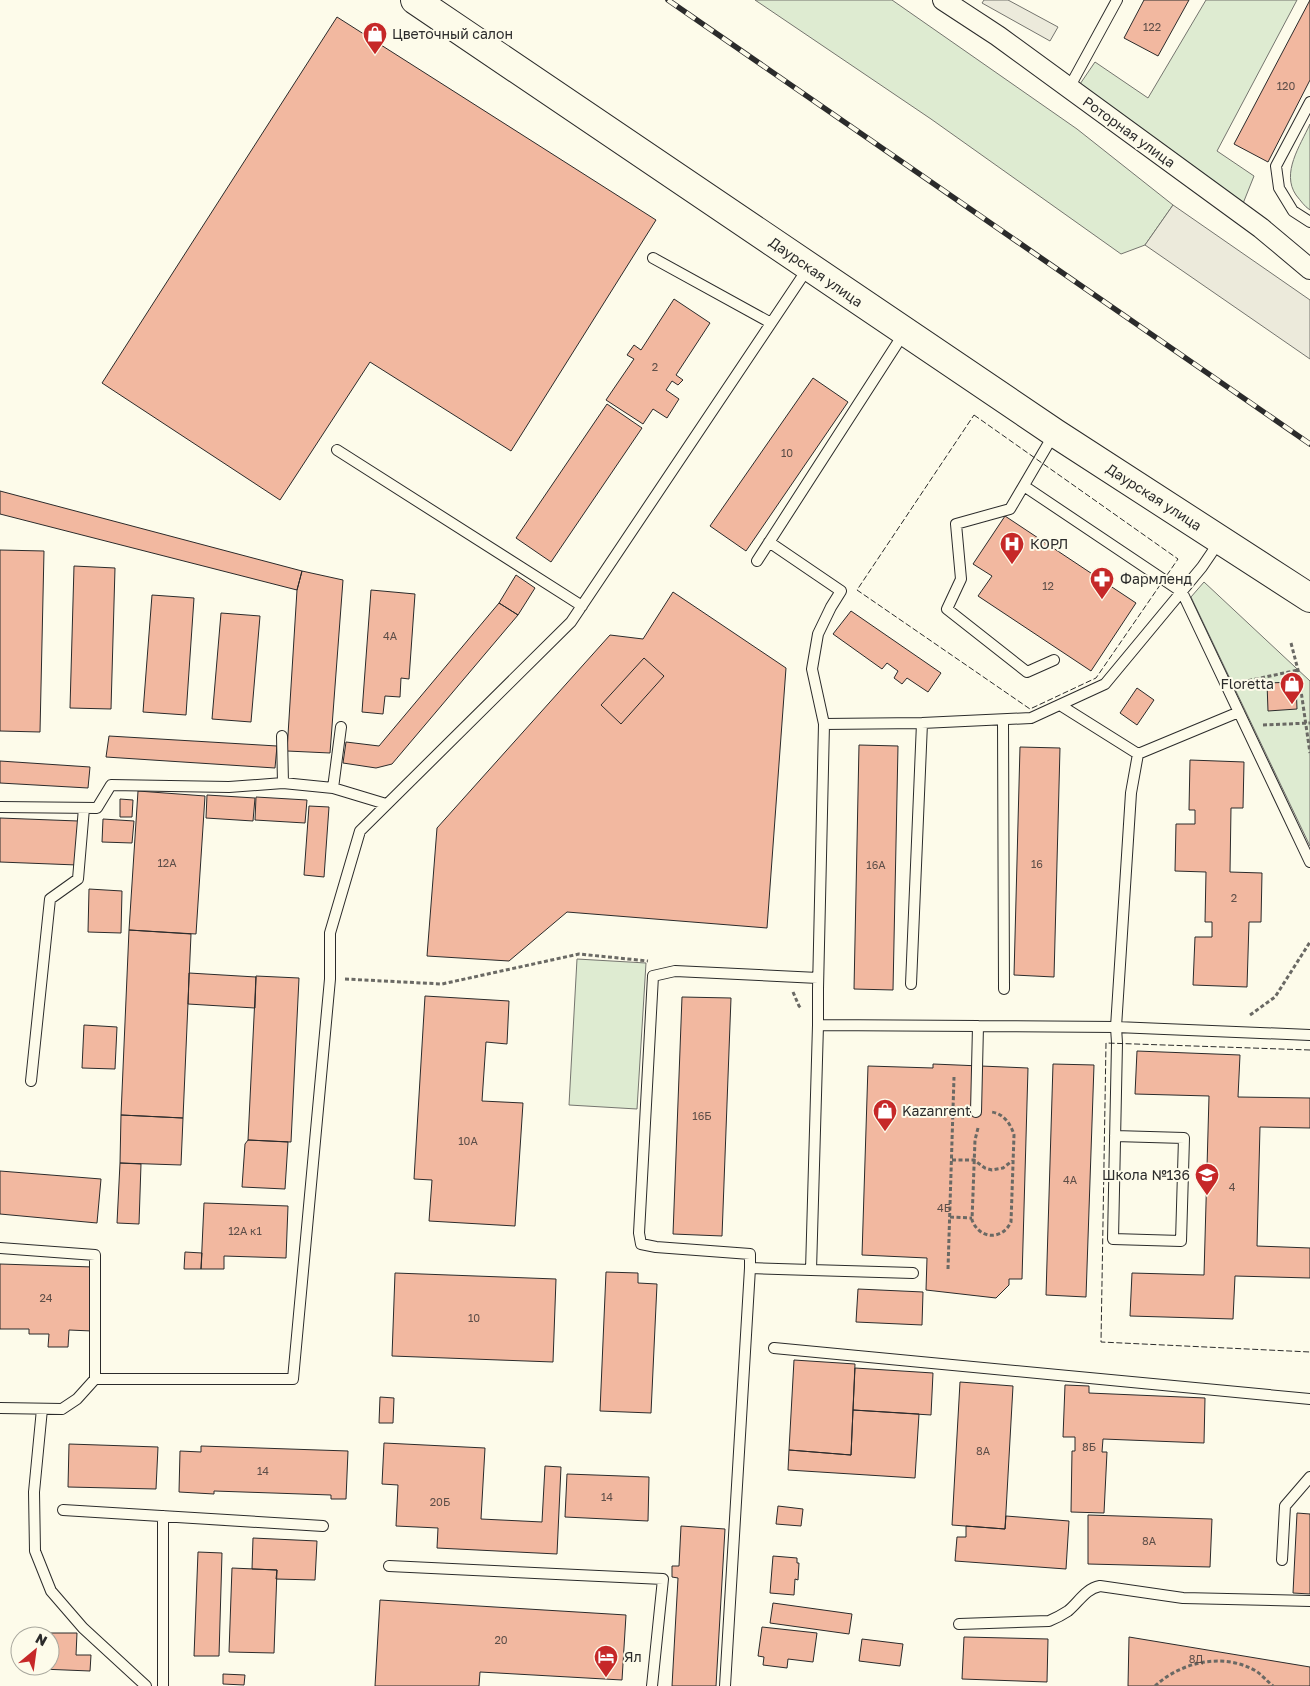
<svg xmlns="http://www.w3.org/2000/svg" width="1310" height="1686" font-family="'Golos Text',sans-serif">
<rect width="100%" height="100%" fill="#fdfbea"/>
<path fill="#deebd1" stroke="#74746e" d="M755,0H892L1077,129L1173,205L1145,245L1121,254L931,119Z
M1206,0H1297L1217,151L1254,176L1242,206L1078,87L1095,62L1148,98Z
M1310,124V210C1304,206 1301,201 1296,195C1281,173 1300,146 1310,124Z
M1204,582L1310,681V846L1191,597Z
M577,959L646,963L637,1109L569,1105Z"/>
<path fill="#eceadb" stroke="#74746e" d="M984,0H1008L1058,27L1050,41L982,3Z
M1173,205L1310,300V359L1145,245Z"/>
<path fill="#f2b8a0" stroke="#2b2b2b" d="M1144,0H1189L1158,56L1124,38Z
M1310,0V80L1268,162L1234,144Z
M337,17L656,220L511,451L370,362L280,500L102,383Z
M674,299L710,323L676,375L683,380L678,385L672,381L666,390L679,399L667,418L653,409L643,424L606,400L634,359L627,355L634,345L641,350Z
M813,378L848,402L746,551L710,526Z
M607,404L642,428L551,562L516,538Z
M0,491L302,571L297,590L0,514Z
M1005,516L1136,603L1091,671L978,596L992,576L973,564Z
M0,550L44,551L40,732L0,731Z
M74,566L115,568L111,709L70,708Z
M302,571L343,580L330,753L287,751L297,590Z
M516,575L535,588L518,615L499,603Z
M371,590L415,594L409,679L401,678L400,697L385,696L383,714L362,712Z
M673,592L786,668L767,928L567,912L509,961L427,956L437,828L610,635L643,639Z
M152,595L194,598L186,715L143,712Z
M499,603L518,615L392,764L376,768L343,763L346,742L379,746Z
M851,611L941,673L928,692L907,678L902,684L894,678L898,671L887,663L882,669L833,634Z
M221,613L260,616L251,722L212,719Z
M644,658L664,676L621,724L601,705Z
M1296,682L1297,709L1268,711L1267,683Z
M1137,688L1154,700L1137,725L1120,713Z
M109,736L277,746L275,768L106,757Z
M859,745L898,746L893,990L854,989Z
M1020,747L1060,748L1054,977L1014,975Z
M1190,760L1244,762L1243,808H1231L1230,872L1262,873L1261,922H1249L1247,987L1193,985L1195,937H1212V922H1205L1206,872L1175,871L1176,824H1195V810H1189Z
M0,761L90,767L88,788L0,783Z
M138,791L205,796L196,934L129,930Z
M207,795L255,798L253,821L206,818Z
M256,797L307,800L305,823L255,820Z
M120,799L133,800L132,817H120Z
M309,806L329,807L324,877L304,875Z
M0,818L78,821L77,865L0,862Z
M103,819L134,821L132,843L102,842Z
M89,889L122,891L121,933L88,932Z
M129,930L191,934L183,1118L121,1115Z
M189,973L256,977L255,1008L188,1004Z
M256,976L299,978L291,1142L248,1140Z
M425,996L509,1001L507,1044L486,1042L482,1101L523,1103L515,1226L429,1221L432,1180L414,1179Z
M682,997L731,998L722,1236L673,1234Z
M84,1025L117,1027L115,1069L82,1068Z
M1137,1051L1240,1055L1238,1097L1310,1098V1128L1260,1127L1257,1246L1310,1248V1278L1235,1276L1233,1319L1130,1316L1132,1273L1204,1275L1209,1096L1135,1094Z
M933,1064L1028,1068L1022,1279H1009V1285L996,1298L926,1290L927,1258L862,1255L868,1066L933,1068Z
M1053,1064L1094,1065L1086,1297L1046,1295Z
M121,1115L183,1118L181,1165L120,1163Z
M248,1140L288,1142L285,1189L242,1187L245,1144Z
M120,1163L141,1164L139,1224L117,1223Z
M0,1171L101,1179L97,1223L0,1214Z
M204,1203L288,1206L286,1258L224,1256V1269H201Z
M185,1252L202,1253L201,1269H184Z
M0,1264L93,1267L92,1331L69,1330L68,1347H48L49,1334H29V1329H0Z
M606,1272L638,1273V1283L657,1284L651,1413L600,1411Z
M395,1273L556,1279L553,1362L392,1356Z
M858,1289L923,1292L922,1325L856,1322Z
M794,1360L855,1364L851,1455L789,1450Z
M855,1368L933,1373L931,1415L853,1410Z
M960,1382L1013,1386L1005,1529L952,1525Z
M1065,1385L1089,1386V1393L1205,1398L1204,1443L1103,1439L1102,1452H1107L1104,1513L1071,1512L1072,1451H1075V1437H1063Z
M380,1397L394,1398L393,1423H379Z
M853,1410L919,1414L915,1478L788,1470L789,1450L851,1455Z
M384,1443L485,1448L481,1519L542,1522L545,1466L561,1467L557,1554L437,1548L438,1528L396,1526L398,1485L382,1484Z
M69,1444L158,1447L156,1489L68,1487Z
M201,1446L348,1451L346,1499H331V1495L214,1491V1494L179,1492L180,1451L201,1452Z
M567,1474L649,1477L648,1521L565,1517Z
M778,1506L803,1509L801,1526L776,1524Z
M1297,1513L1310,1514V1594L1293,1593Z
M1088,1515L1212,1519L1210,1567L1088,1564Z
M1006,1516L1069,1521L1066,1569L955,1561L957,1537H966V1526L1005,1529Z
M681,1526L725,1529L716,1686H672L678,1578L672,1577V1566H679Z
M253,1538L317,1541L315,1580L276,1579L277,1570L252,1569Z
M198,1552L222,1553L219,1656H194Z
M773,1556L797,1558V1563H799L798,1580L795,1579L794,1595L770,1593Z
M232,1568L277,1570L274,1653L229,1652Z
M380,1600L626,1615L622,1680L480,1672L479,1686H375Z
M773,1603L852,1614L849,1634L770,1623Z
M762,1627L817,1633L813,1662L788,1659L787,1668L763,1665L764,1657L758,1656Z
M42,1633H77L76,1655H91L90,1671L41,1669V1666H50V1636H42Z
M964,1637L1048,1639L1047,1682L962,1679Z
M1129,1637L1310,1667V1686H1128Z
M862,1639L903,1644L900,1666L859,1661Z
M223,1674L245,1675L244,1685L223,1684Z"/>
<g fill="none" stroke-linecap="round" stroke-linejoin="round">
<defs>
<path id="lane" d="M1069,88L1117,0
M1310,102L1276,166L1279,188L1293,211L1310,222
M653,258L771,323
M337,450L582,606
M1024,486L1182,592L1310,862
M769,542L841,591L831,607L818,634L812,669L824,724
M757,561L904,333
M1054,660L1027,672L947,609L961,579L956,524L1010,509L1054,434
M1060,705L1138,754L1131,793L1116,1027L1117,1043L1113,1239L1181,1241L1184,1138L1115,1136
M1003,720L1004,989
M282,736L283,783
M1138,754L1239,712
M333,788L341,727
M0,807L97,808L111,785L229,787L283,783L333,788L386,804
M911,984L922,723
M818,1025V989L824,724L922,723L1031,718L1105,684L1202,567L1219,542
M31,1081L50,899L78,879L84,808
M976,1112L978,1026
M0,1248L95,1255V1379L77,1399L62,1409L0,1408
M750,1268V1254L656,1247L641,1244L639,1233L653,976L675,971L818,978
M811,1270L913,1273
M774,1348L1310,1399
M95,1379H293L330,979V933L360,831L571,622L808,268
M42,1409L34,1492L35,1551L51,1591L83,1628L146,1686
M63,1510L323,1526
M163,1516V1686
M1282,1560L1285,1506L1310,1477
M389,1566L663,1579L652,1686
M959,1624L1049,1621C1056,1618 1062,1615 1068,1611C1079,1602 1085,1589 1100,1586L1183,1598L1310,1601
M725,1686L750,1268L811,1270L818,1025L1116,1027L1310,1035"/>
<path id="street" d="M943,0L998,36L1261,228L1310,269"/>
<path id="secondary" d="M415,0L1055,433L1310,598"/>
</defs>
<use href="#lane" stroke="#2b2b2b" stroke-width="12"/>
<use href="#street" stroke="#2b2b2b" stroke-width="22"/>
<use href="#secondary" stroke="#2b2b2b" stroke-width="30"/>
<path stroke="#6a6964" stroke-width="3" stroke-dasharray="4 2.5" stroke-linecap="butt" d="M1291,643L1298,670L1310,753
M1242,682L1298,670
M1263,725L1310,723
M345,979L442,984L579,954L648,961
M793,992L799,1006L802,1009
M1250,1015L1275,997L1310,942
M978,1128L975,1140L972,1220C979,1239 1002,1241 1011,1222L1014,1135C1011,1124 1003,1113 991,1112
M952,1160H974L985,1168L992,1170L1003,1168L1012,1161
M950,1217L972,1218
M948,1269L954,1077
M1155,1686C1181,1662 1223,1652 1256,1671C1262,1675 1267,1681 1273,1686"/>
<use href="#lane" stroke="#fdfbea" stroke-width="10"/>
<use href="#street" stroke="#fdfbea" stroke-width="20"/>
<use href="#secondary" stroke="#fdfbea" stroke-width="28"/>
<defs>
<path id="rail" d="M668,0L1310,444"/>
</defs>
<use href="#rail" stroke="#2b2b2b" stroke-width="5.5"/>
<use href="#rail" stroke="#fdfbea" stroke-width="4" stroke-dasharray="11" stroke-linecap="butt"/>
<path stroke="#2b2b2b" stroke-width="1" stroke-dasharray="6 2.5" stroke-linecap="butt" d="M974,415L1178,559L1096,678L1030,709L857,590Z
M1310,1050L1106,1043L1101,1342L1310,1352"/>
</g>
<defs>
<symbol id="shop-pin" viewBox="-11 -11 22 30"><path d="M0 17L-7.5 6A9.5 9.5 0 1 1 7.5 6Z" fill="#c62828" stroke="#fdfbea"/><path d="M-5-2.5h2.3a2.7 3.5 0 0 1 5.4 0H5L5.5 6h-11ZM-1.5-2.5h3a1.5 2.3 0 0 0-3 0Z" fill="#fff"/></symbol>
<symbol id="hospital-pin" viewBox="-11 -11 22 30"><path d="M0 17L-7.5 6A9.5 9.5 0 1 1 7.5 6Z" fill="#c62828" stroke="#fdfbea"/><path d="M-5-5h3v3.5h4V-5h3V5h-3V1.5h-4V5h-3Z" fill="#fff"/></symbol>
<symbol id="pharmacy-pin" viewBox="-11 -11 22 30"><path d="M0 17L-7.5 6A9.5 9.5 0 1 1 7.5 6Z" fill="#c62828" stroke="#fdfbea"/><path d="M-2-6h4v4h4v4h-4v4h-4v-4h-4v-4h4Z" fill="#fff"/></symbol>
<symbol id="school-pin" viewBox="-11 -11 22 30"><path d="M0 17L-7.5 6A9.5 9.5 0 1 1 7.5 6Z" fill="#c62828" stroke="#fdfbea"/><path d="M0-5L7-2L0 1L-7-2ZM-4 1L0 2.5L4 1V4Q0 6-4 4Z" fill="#fff"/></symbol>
<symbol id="hotel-pin" viewBox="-11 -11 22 30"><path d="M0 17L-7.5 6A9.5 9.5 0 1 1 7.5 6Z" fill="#c62828" stroke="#fdfbea"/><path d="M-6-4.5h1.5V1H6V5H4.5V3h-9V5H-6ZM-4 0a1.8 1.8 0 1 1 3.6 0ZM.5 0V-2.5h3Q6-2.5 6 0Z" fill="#fff"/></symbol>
</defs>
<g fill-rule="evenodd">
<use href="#shop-pin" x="361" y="20" width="28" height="38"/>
<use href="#hospital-pin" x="998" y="530" width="28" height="38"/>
<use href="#pharmacy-pin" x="1088" y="565" width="28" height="38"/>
<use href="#shop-pin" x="1278" y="670" width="28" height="38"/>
<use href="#shop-pin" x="871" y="1097" width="28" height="38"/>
<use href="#school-pin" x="1193" y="1161" width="28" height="38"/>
<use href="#hotel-pin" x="592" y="1643" width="28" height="38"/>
</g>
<g text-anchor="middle" stroke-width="4" stroke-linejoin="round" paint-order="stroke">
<g font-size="11" fill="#5d4e48">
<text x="1152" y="31">122</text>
<text x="1286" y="90">120</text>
<text x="655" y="371">2</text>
<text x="787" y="457">10</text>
<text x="1048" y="590">12</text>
<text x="390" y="640">4А</text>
<text x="167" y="867">12А</text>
<text x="1037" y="868">16</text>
<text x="876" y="869">16А</text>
<text x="1234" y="902">2</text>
<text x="702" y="1120">16Б</text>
<text x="468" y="1145">10А</text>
<text x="1070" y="1184">4А</text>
<text x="1232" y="1191">4</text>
<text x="944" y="1212">4Б</text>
<text x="245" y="1235">12А к1</text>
<text x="46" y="1302">24</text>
<text x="474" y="1322">10</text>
<text x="1089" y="1451">8Б</text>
<text x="983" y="1455">8А</text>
<text x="263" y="1475">14</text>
<text x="607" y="1501">14</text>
<text x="440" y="1506">20Б</text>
<text x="1149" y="1545">8А</text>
<text x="501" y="1644">20</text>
<text x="1196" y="1663">8Д</text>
</g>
<g font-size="14" fill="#2b2b2b" stroke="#fdfbea" text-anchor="start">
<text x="392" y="39">Цветочный салон</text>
<text x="1030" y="549">КОРЛ</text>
<text x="1120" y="584">Фармленд</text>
<text x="1274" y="689" text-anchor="end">Floretta</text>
<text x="902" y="1116">Kazanrent</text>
<text x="1190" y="1180" text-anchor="end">Школа №136</text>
<text x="624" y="1662">Ял</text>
</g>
<g font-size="14" fill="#2b2b2b" stroke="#fdfbea">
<text transform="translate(1129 132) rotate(36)" y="5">Роторная улица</text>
<text transform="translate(816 272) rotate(35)" y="5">Даурская улица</text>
<text transform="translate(1154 497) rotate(33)" y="5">Даурская улица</text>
</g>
</g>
<g transform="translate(35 1651) rotate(29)"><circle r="24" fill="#fdfbea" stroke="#a9a89e"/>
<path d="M0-4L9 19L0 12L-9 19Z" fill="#c62828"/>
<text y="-8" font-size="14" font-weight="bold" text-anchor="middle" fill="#2b2b2b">N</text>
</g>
</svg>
